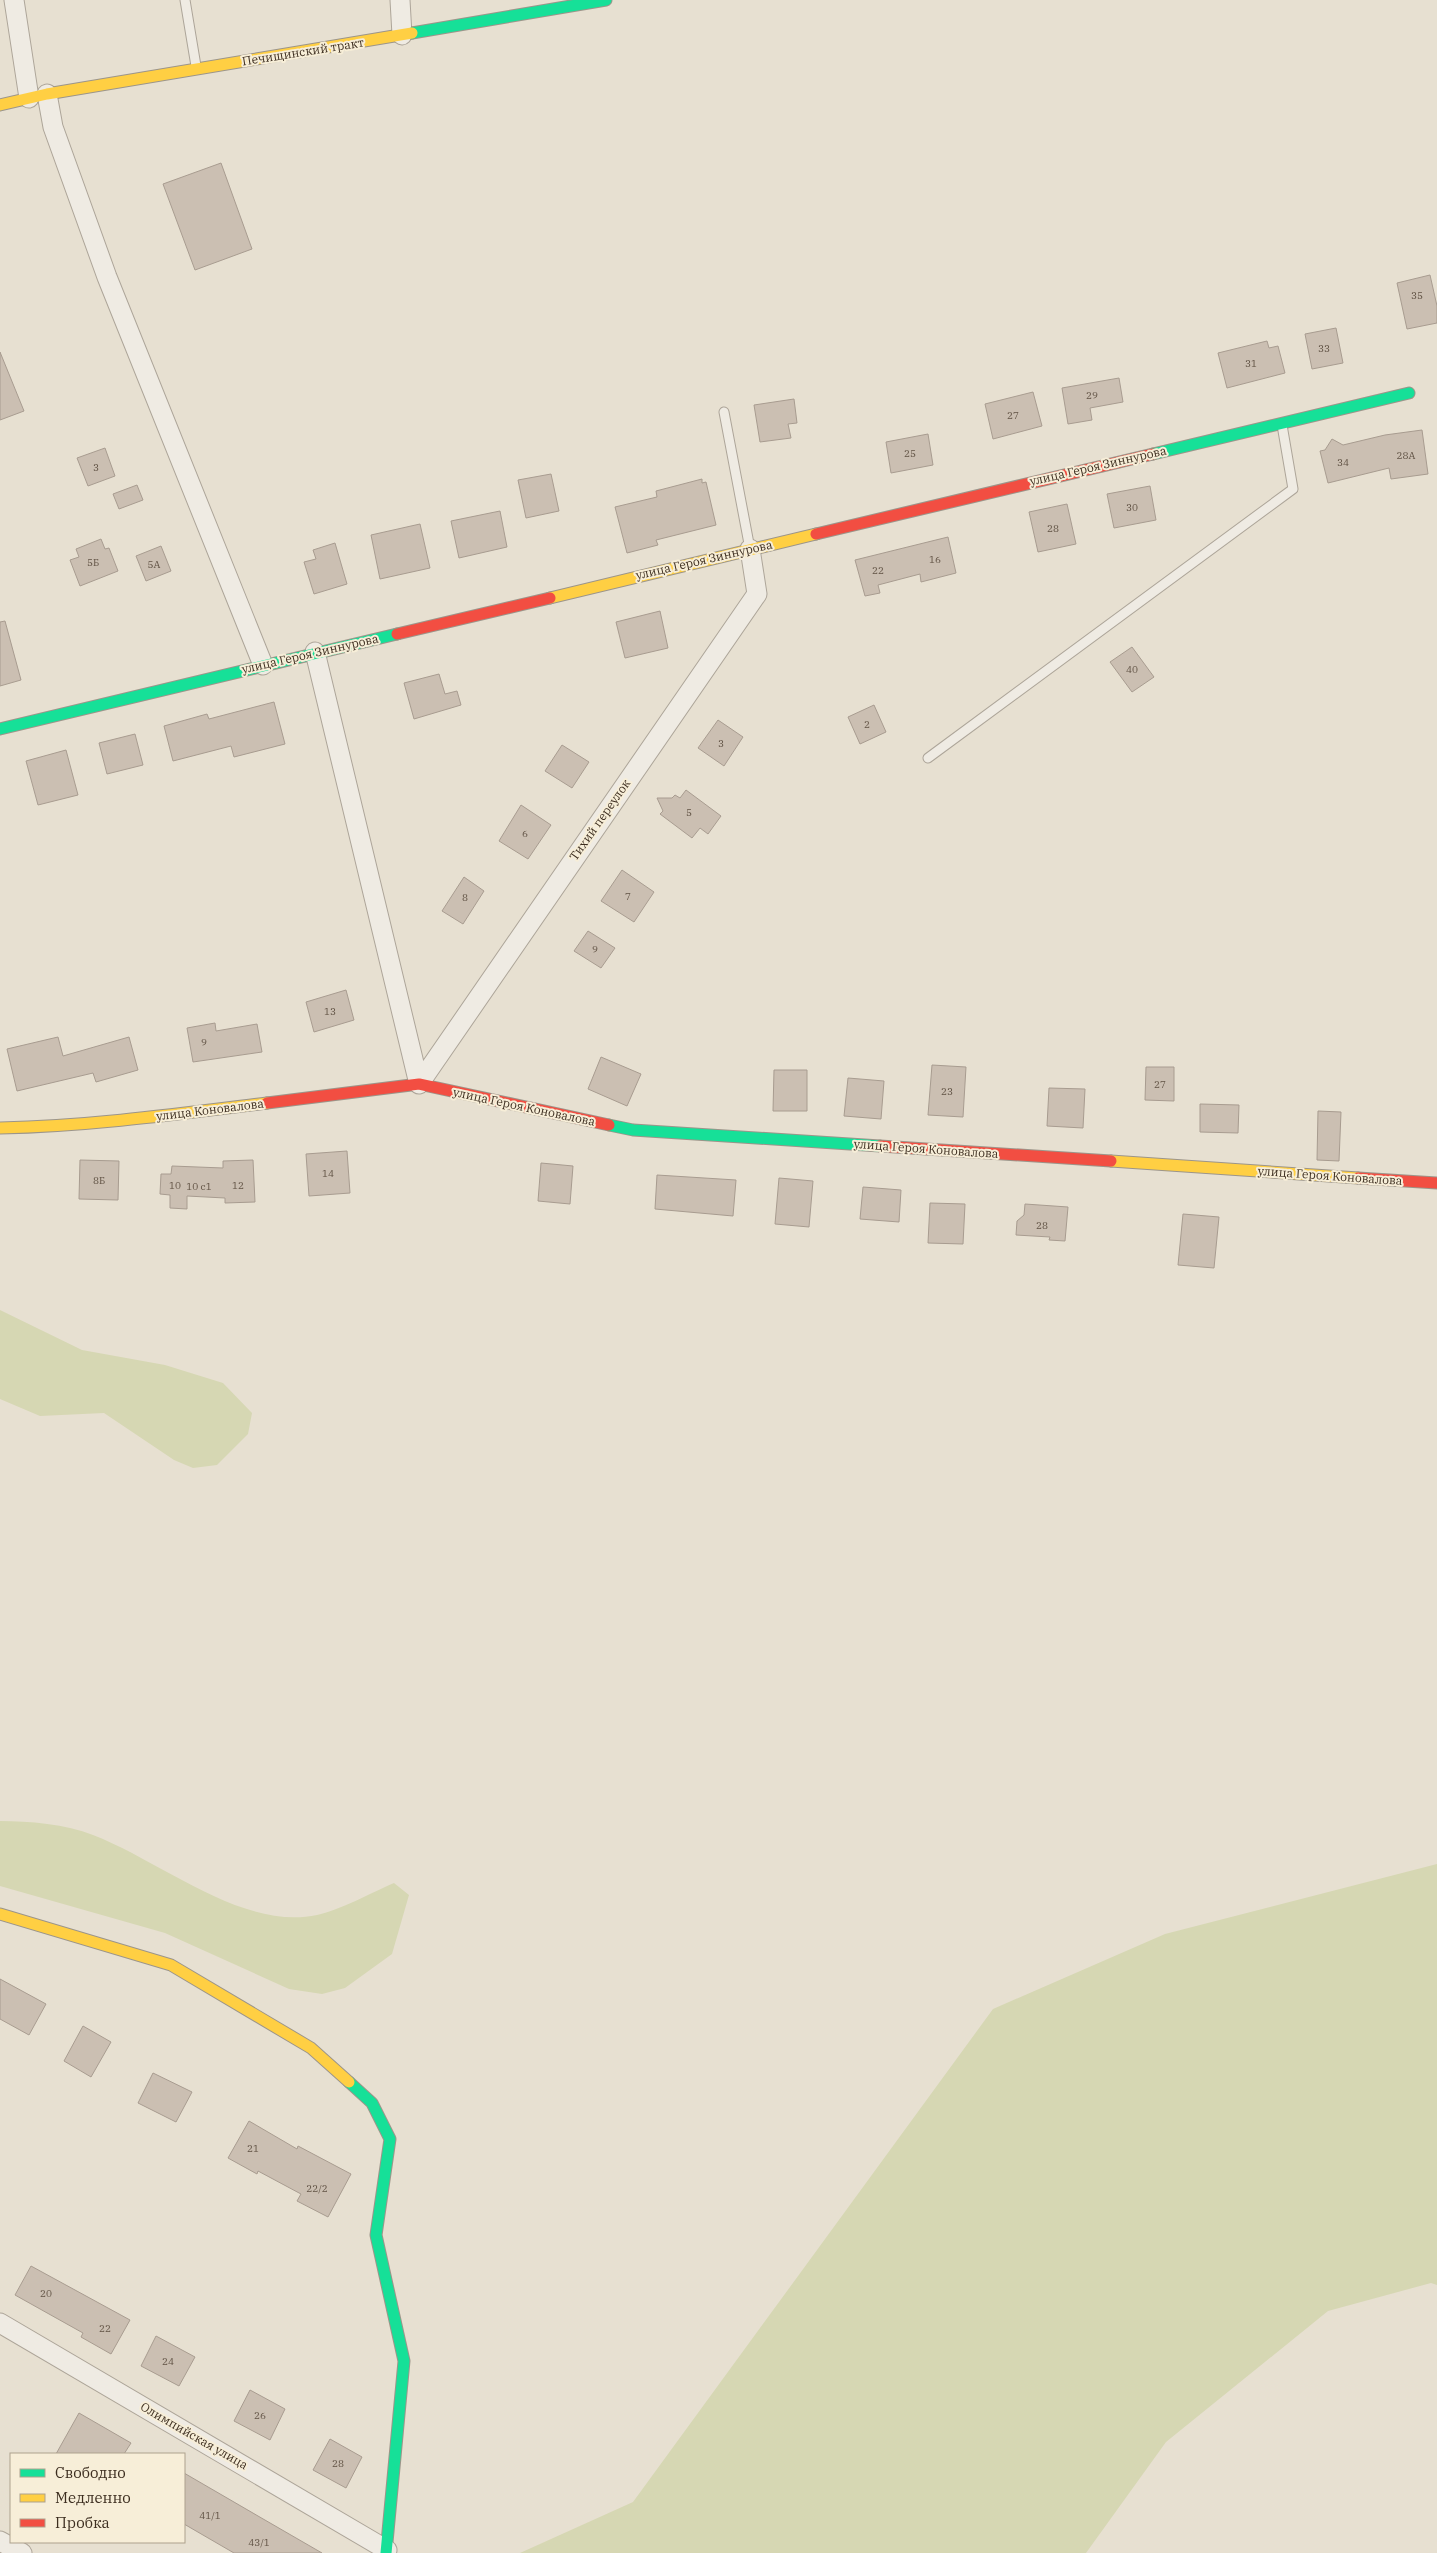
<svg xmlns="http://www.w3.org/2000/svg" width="1437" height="2553" font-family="'IBM Plex Serif',serif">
<rect width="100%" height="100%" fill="#e7e0d1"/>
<path fill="#d6d7b3" d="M0,1310L82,1350L165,1365L223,1383L252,1413L248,1434L217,1465L193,1468L174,1460L104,1413L40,1416L0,1399Z
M0,1821C29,1821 66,1824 93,1835C161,1861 243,1931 317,1915C338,1911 373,1892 394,1883L409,1895L392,1954L345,1988L322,1994L289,1989L165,1933L0,1886Z
M1437,1864V2285L1431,2283L1328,2311L1166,2442L1086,2553H520L633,2502L993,2009L1165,1934Z"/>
<path fill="#cbbfb2" stroke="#a89c90" d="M221,163L252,249L195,270L163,184Z
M1430,275L1437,306V323L1407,329L1397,283Z
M1336,328L1343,363L1312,369L1305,334Z
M1267,341L1269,348L1278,346L1285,373L1227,388L1218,353Z
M0,352L24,411L0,420Z
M1119,378L1123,402L1090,408L1092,420L1068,424L1062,388Z
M1033,392L1042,426L993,439L985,404Z
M794,399L797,423L788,424L791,438L760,442L754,405Z
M1422,430L1428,474L1391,479L1389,468L1328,483L1320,451L1325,450L1332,439L1343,445L1385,435Z
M928,434L933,465L891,473L886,442Z
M105,448L115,476L88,486L77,458Z
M551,474L559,511L526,518L518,480Z
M702,479V483L706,482L716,525L656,540L658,545L627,553L615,507L657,497L656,491Z
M137,485L143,500L119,509L113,494Z
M1150,486L1156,520L1114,528L1107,494Z
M1067,504L1076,544L1038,552L1029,512Z
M500,511L507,547L459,558L451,521Z
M420,524L430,568L380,579L371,535Z
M948,537L956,573L921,582L920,574L878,585L880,593L865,596L855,560Z
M101,539L105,549L109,548L118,571L80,586L70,560L79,557L76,549Z
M335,543L347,584L314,594L304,562L316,559L313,550Z
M161,546L171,571L146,581L136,556Z
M660,611L668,648L625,658L616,622Z
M5,621L21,680L0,686V622Z
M1132,647L1154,677L1132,692L1110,662Z
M439,674L445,694L457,691L461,705L414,719L404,683Z
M274,702L285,744L234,757L231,746L173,761L164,726L207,714L209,719Z
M874,705L886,732L860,744L848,717Z
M718,720L743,737L724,766L698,748Z
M135,734L143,765L107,774L99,743Z
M562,745L589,762L572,788L545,771Z
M66,750L78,795L38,805L26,761Z
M686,790L721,816L708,834L700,828L692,838L660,814L663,811L657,798H672L675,795L680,798Z
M521,805L551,825L528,859L499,841Z
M622,870L654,892L634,922L601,901Z
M464,877L484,891L463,924L442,911Z
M588,931L615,948L601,968L574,951Z
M346,990L354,1020L314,1032L306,1002Z
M215,1023L216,1031L257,1024L262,1052L193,1062L187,1028Z
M58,1037L63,1056L129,1037L138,1070L96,1082L93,1073L17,1091L7,1049Z
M601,1057L641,1074L627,1106L588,1089Z
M932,1065L966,1067L963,1117L928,1115Z
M1146,1067H1174V1101L1145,1100Z
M774,1070H807V1111H773Z
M848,1078L884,1081L881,1119L844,1116Z
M1049,1088L1085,1089L1083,1128L1047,1126Z
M1200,1104L1239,1105L1238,1133L1200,1132Z
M1318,1111L1341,1112L1339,1161L1317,1160Z
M347,1151L350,1193L309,1196L306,1154Z
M80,1160L119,1161L118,1200L79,1199Z
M253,1160L255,1202L225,1203V1198L187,1196V1209L170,1208V1195L160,1194L161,1174H171L172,1166L223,1168V1161Z
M541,1163L573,1166L570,1204L538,1201Z
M657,1175L736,1180L733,1216L655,1209Z
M779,1178L813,1181L809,1227L775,1224Z
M863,1187L901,1190L899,1222L860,1219Z
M930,1203L965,1204L963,1244L928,1243Z
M1025,1204L1068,1207L1065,1241L1049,1240L1050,1237L1016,1235L1017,1221L1024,1215Z
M1183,1214L1219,1217L1214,1268L1178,1265Z
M0,1979L46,2004L29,2035L0,2019Z
M83,2026L111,2042L91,2077L64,2061Z
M153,2073L192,2092L176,2122L138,2103Z
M249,2121L297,2149L298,2146L351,2174L328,2217L297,2201L301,2194L258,2171L257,2174L228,2158Z
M31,2266L130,2320L111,2354L81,2337L83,2333L15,2295Z
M156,2336L195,2357L179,2386L141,2366Z
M250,2390L285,2409L270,2440L234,2421Z
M79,2413L131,2443L124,2454H56Z
M330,2439L362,2457L346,2488L313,2470Z
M184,2473L258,2516L322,2553H234L184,2524Z"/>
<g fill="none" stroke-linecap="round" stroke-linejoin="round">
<defs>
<path id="lane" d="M185,0L196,66
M724,412L750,549
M928,758L1293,489L1282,425"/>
<path id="street" d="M14,0L29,98
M400,0L402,35
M47,94L53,127L107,277L263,665
M315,652L419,1084
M419,1084L757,594L750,549
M0,2323L387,2550
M0,2541L22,2553"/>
<path id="fast" d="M412,33L606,0
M1153,454L1409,393
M0,729L397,634
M609,1125L633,1130L880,1146
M349,2082L372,2103L390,2139L376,2235L404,2361L386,2553"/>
<path id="slow" d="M0,105L47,94L412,33
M550,598L816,534
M0,1128C90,1126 178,1114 267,1103
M1111,1161L1358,1178
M0,1914L171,1965L311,2048L349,2082"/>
<path id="jam" d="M816,534L1153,454
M397,634L550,598
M267,1103L419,1084L609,1125
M880,1146L1111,1161
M1358,1178L1437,1183"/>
</defs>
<use href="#lane" stroke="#ada599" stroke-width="11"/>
<use href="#street" stroke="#ada599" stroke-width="21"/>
<use href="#fast" stroke="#9c958a" stroke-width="13"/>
<use href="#slow" stroke="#9c958a" stroke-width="13"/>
<use href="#jam" stroke="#9c958a" stroke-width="13"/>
<use href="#lane" stroke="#efebe3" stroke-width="9"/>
<use href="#street" stroke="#efebe3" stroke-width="19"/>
<use href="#fast" stroke="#16e098" stroke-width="11"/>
<use href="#slow" stroke="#ffcf43" stroke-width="11"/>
<use href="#jam" stroke="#f24e42" stroke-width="11"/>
</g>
<g text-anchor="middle" stroke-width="4" stroke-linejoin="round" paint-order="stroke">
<g font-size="10" fill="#605244">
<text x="1417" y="299">35</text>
<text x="1324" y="352">33</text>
<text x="1251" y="367">31</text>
<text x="1092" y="399">29</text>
<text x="1013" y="419">27</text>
<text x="910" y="457">25</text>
<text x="1406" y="459">28А</text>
<text x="1343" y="466">34</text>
<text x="96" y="471">3</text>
<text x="1132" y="511">30</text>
<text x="1053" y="532">28</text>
<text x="935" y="563">16</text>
<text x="93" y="566">5Б</text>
<text x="154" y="568">5А</text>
<text x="878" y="574">22</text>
<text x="1132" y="673">40</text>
<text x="867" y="728">2</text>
<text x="721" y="747">3</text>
<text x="689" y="816">5</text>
<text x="525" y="837">6</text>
<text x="628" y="900">7</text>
<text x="465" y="901">8</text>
<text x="595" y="953">9</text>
<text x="330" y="1015">13</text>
<text x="204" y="1046">9</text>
<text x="1160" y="1088">27</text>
<text x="947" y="1095">23</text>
<text x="328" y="1177">14</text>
<text x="99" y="1184">8Б</text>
<text x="175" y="1189">10</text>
<text x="238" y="1189">12</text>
<text x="199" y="1190">10 с1</text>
<text x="1042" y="1229">28</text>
<text x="253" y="2152">21</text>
<text x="317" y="2192">22/2</text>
<text x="46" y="2297">20</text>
<text x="105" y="2332">22</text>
<text x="168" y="2365">24</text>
<text x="260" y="2419">26</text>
<text x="338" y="2467">28</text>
<text x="210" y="2519">41/1</text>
<text x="259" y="2546">43/1</text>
</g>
<g font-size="12" fill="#3d2e20" stroke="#f7eed8">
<text transform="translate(303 52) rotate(-9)" y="4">Печищинский тракт</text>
<text transform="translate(1098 466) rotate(-13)" y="4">улица Героя Зиннурова</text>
<text transform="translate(704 560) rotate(-13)" y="4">улица Героя Зиннурова</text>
<text transform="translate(310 654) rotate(-13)" y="4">улица Героя Зиннурова</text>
<text transform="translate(600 820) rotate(-55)" y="4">Тихий переулок</text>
<text transform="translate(524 1107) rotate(12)" y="4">улица Героя Коновалова</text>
<text transform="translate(210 1110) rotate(-7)" y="4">улица Коновалова</text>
<text transform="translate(926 1149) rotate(4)" y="4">улица Героя Коновалова</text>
<text transform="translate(1330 1176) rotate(4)" y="4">улица Героя Коновалова</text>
<text transform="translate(194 2436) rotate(30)" y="4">Олимпийская улица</text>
</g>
</g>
<rect x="10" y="2453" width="175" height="90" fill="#f7eed8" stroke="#ada18e"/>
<rect x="20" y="2469" width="25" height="8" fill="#16e098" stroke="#ada18e"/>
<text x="55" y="2478" font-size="15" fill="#3d2e20">Свободно</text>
<rect x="20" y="2494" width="25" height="8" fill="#ffcf43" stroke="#ada18e"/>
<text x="55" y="2503" font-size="15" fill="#3d2e20">Медленно</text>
<rect x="20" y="2519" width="25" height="8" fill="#f24e42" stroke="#ada18e"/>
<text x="55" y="2528" font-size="15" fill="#3d2e20">Пробка</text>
</svg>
